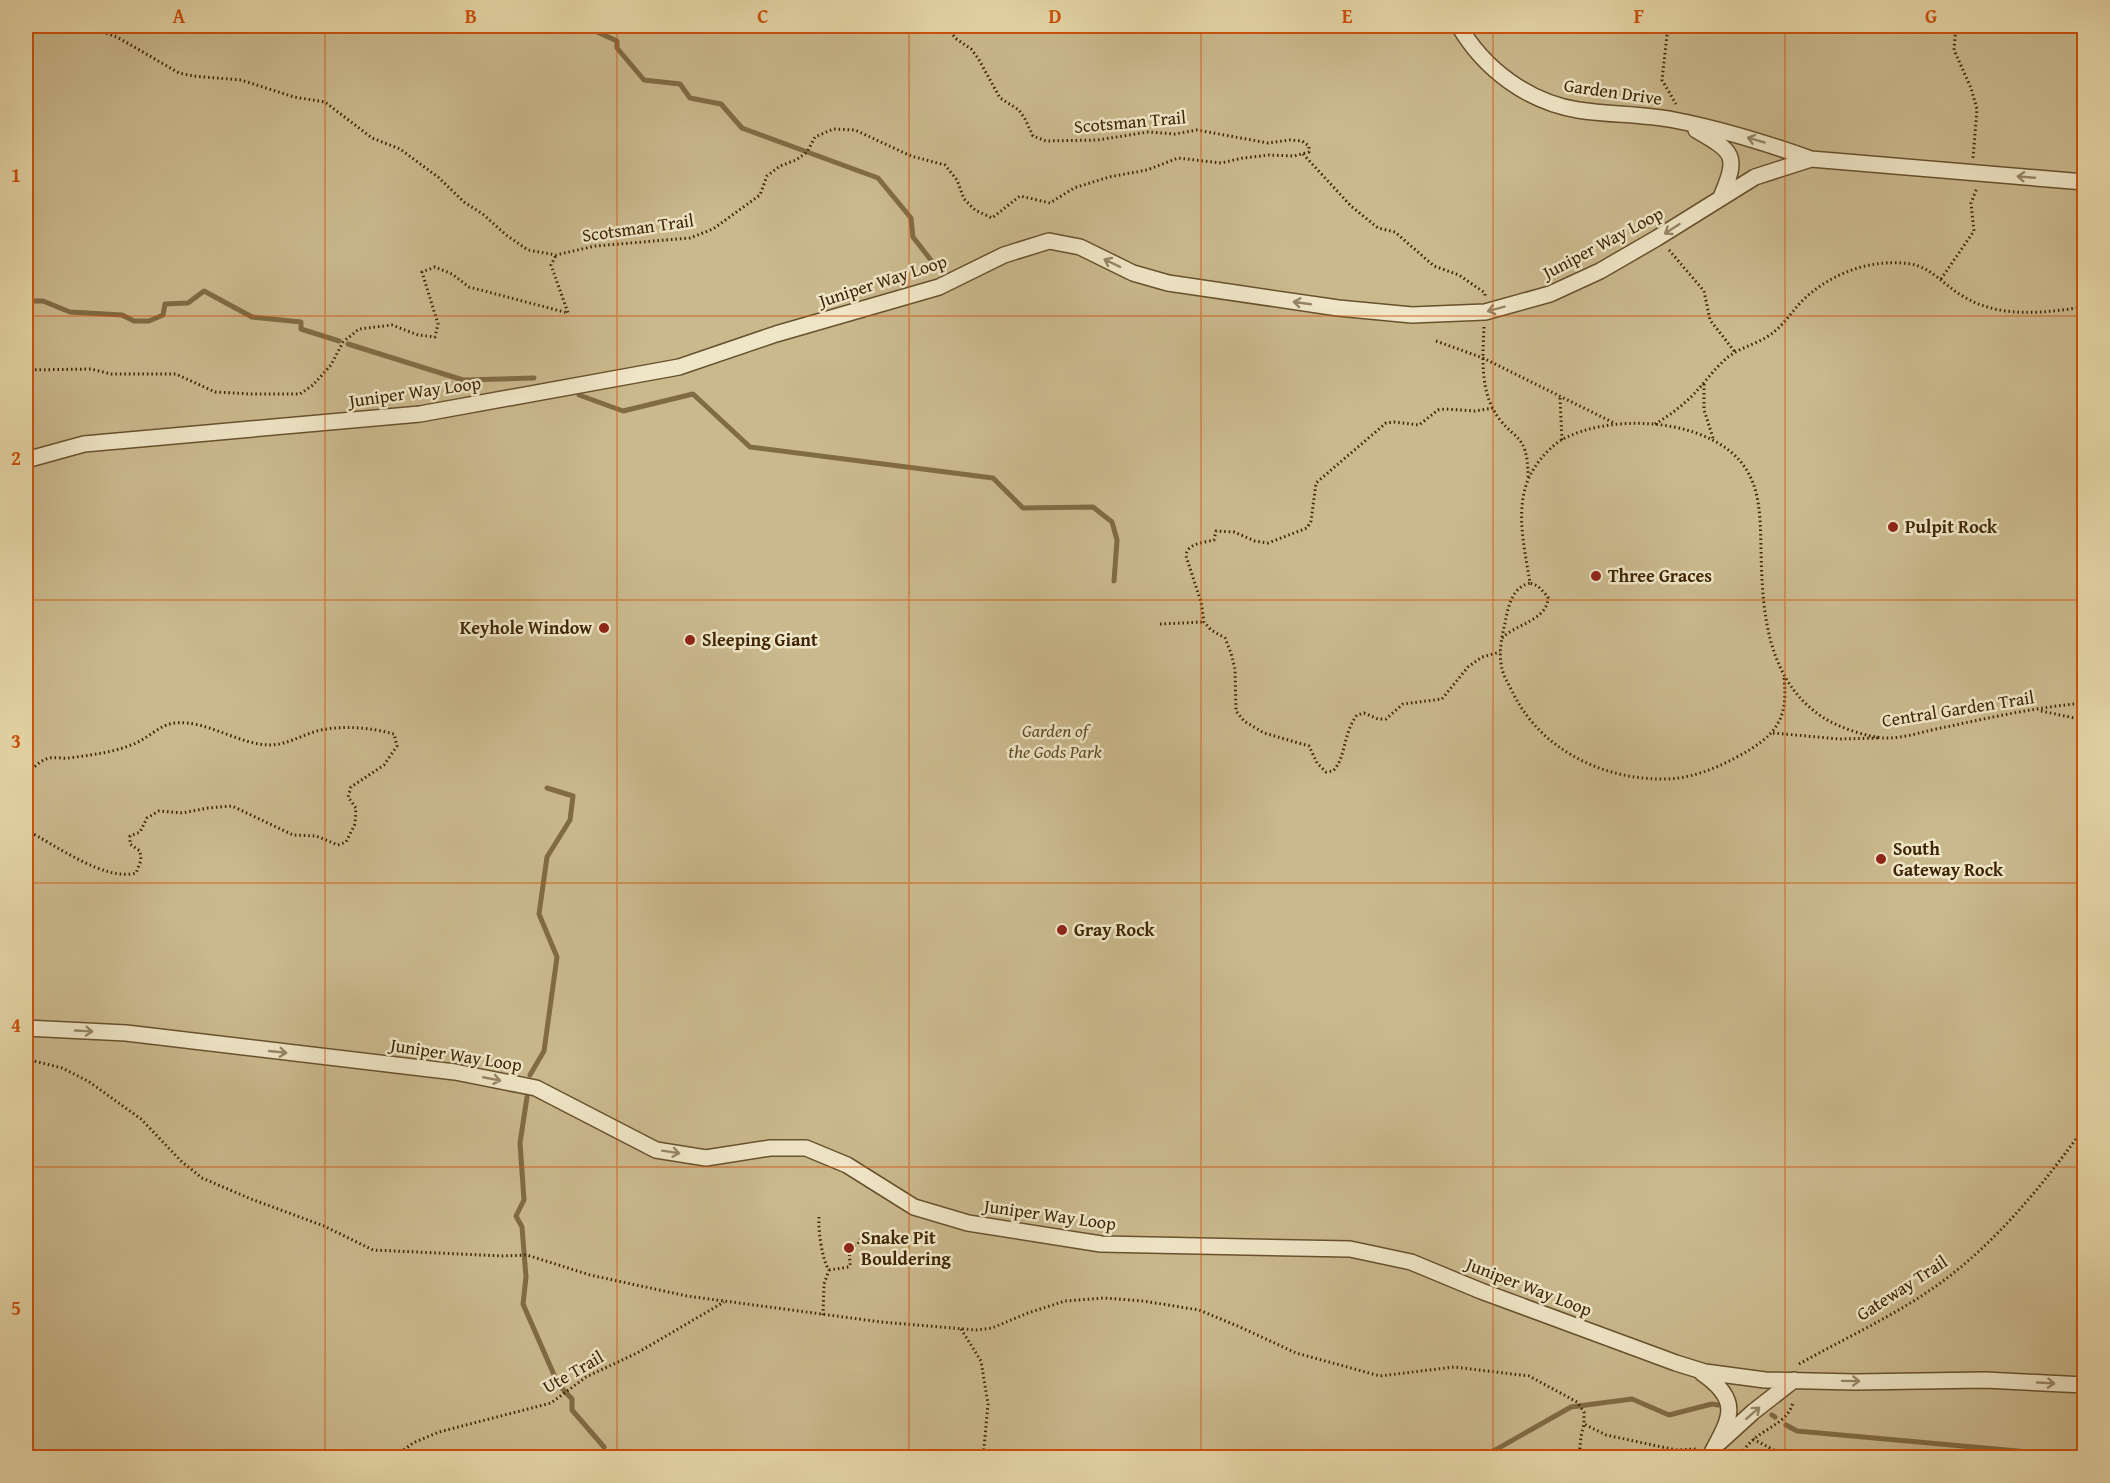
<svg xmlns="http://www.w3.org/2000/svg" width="2110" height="1483" font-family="'Gentium Book Plus',serif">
<rect width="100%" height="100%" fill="#e7d8a9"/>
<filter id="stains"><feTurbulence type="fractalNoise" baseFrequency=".00333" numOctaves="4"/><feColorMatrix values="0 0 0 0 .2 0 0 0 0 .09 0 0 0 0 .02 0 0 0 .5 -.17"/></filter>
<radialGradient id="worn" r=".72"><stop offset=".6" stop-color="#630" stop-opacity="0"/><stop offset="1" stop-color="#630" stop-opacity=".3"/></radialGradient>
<path fill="#cab98d" stroke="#846e48" stroke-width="1.5" d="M26,26H2084V1457H26Z"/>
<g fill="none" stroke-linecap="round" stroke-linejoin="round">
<path stroke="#816b45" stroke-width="5" d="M584,26L617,41V48L644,80L680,84L690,98L721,104L742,128L878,178L911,218L913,237L934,264
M26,301H43L70,312L122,315L134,321H149L163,315L165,304L188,303L204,291L252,317L301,322V329L339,341
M348,344L463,380L534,378
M579,395L623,411L693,394L750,447L993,478L1023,508L1093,507L1112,522L1117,540L1114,581
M530,1075L544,1051L557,957L539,914L547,857L570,820L573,796L547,788
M527,1097L520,1143L524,1200L516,1216L522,1227L526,1277L523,1304L558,1384L572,1399V1410L604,1447
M1772,1415L1775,1417
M1786,1425L1797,1431L2050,1454L2075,1458
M1481,1458L1571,1407L1632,1399L1669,1415L1712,1404L1718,1405"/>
<defs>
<path id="minor" d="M1459,26C1484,69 1528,102 1578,110C1610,115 1643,114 1674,120C1721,129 1766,143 1811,159
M1696,130C1734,152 1739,155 1721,197
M26,460L84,444L420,414L679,367L776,334L939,287L1004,255L1049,241L1080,247L1133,273L1168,283L1338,308L1412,315L1485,312L1550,294L1600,271L1657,238L1755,177L1811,159L2084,182
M26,1028L126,1033L455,1072L536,1088L656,1150L706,1158L770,1148H806L847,1165L914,1207L968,1223L1101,1244L1350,1249L1411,1262L1481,1291L1676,1363L1705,1372L1765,1380L1855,1382L1985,1380L2084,1385
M1702,1373C1744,1402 1729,1420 1709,1458
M1720,1442L1753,1412L1794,1380"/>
</defs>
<use href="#minor" stroke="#68512d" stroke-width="18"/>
<path stroke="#3e2404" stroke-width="3" stroke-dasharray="1.5 3" stroke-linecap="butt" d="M85,26L117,37L179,73L193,76L241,80L294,97L325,102L372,138L400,149L438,177L464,202L484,215L506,235L528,250L556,255L595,246L690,238L713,229L760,195L767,176L780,166L796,160L807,152L815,137L833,129L855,130L911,156L945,165L957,180L964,199L975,210L992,218L1020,196L1050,203L1074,188L1109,177L1147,170L1178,158L1221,163L1243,158L1269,155L1294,156L1309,152V146L1302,141L1290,140L1268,143L1197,130L1175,134L1148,132L1098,140L1046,141L1033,136L1025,119L1019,110L1000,98L978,58L971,49L955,38L947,26
M1668,26L1662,80L1676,104
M1956,26L1954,50L1971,88L1977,109L1973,158
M1303,154L1351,206L1378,228L1395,232L1434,266L1459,275L1485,293V296
M1669,250L1704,291L1710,320L1735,352
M1941,279L1974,231L1971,203L1977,188
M1484,327C1483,354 1480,384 1493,409C1511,442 1528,429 1528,477
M1436,341L1483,358L1614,423
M26,370L91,369L111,374H176L215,392L250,394H300L313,385L331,365L343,342L359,329L392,325L418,335L435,337L438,324L422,272L435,267L452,274L469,287L568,313L551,265L556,255
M1704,384V410L1714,441
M1560,398L1562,440
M1493,408L1475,411L1445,409L1438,410L1419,425L1394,422L1386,423L1316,483L1311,521L1307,528L1268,543L1255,541L1234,532L1216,531L1214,540C1203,543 1187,543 1186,556L1201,602L1204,622L1211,630L1225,638L1231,653L1235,669L1236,711L1244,721L1264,733L1309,746L1317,763L1326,772L1333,771C1346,758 1343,733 1357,715L1364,713L1378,719H1386L1403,704L1442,699L1468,667L1482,657L1500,652
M1655,424C1669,416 1682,406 1694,394C1705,382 1715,368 1728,357C1742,346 1762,343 1775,331C1786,322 1793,310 1803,300C1831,273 1872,258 1911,264C1932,268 1944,285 1961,295C1998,319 2043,313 2084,307
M1160,624L1204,622
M1502,638C1516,624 1548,620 1548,597L1538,586L1530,583
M1784,678C1789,721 1774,737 1737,757C1713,770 1687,780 1659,779C1599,778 1540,748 1513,693C1508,683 1502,674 1501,663C1499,650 1502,636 1505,623C1508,607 1512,587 1530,583C1525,550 1515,512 1528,480C1534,465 1549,447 1563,439C1609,415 1690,418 1731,452C1761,477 1760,513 1761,548C1762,610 1766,681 1824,718C1838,727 1867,737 1884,738C1904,739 1927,730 1946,727C1992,717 2038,707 2084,703
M2041,711L2084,720
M1773,733L1839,739L1879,738
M26,777C31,770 38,762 46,759C53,756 62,759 69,758C90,755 111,753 131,745C147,740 159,724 176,723C206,720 238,744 269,745C288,745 303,734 321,730C345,725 372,728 394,734L397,746L384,765L351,787L348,797L356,808L355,824L346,842L338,845L316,836L293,835L232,806L208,808L182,813L159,811L147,818L140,832L130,836V844L140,851L141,860L136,873C105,882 54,844 26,830
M26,1059L62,1068L88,1081L141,1119L181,1161L202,1178L251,1199L324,1226L373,1250L503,1256L527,1255L590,1275L687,1296L881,1322L976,1330L992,1328L1028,1313L1065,1301L1104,1298L1143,1301L1199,1310L1240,1327L1296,1353L1380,1376L1454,1367L1529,1376L1577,1402L1584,1412V1424L1606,1435L1676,1450
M819,1217C818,1230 822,1260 829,1270L824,1284L823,1315
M829,1270L849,1267L850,1264L849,1248L858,1244L860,1239
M961,1329L981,1361L988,1404L983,1458
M1799,1364C1840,1341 1883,1321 1923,1295C1989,1252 2039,1190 2084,1128
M1753,1439L1789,1458
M393,1458L413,1443L439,1432L551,1403L586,1377L637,1353L724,1302
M1579,1458L1581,1436L1584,1424
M1655,1458L1676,1450L1697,1449
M1738,1458C1743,1451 1748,1444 1754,1439C1768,1427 1789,1421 1793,1402"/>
<use href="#minor" stroke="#efe6c7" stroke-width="15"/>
</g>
<defs><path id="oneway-shaft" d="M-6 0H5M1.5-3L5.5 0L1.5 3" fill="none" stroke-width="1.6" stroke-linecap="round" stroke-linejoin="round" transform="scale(1.5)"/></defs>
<g stroke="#968566">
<use href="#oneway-shaft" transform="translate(1756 140) rotate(-164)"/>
<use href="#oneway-shaft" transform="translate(2026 177) rotate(-175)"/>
<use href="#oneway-shaft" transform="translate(1672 229) rotate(147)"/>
<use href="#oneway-shaft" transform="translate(1112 263) rotate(-154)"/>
<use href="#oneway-shaft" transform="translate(1302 303) rotate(-172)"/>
<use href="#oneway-shaft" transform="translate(1496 309) rotate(165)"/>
<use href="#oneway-shaft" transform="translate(84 1031) rotate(3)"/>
<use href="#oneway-shaft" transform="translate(278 1052) rotate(6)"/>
<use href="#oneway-shaft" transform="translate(492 1079) rotate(11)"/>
<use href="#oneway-shaft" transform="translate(671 1152) rotate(9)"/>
<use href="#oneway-shaft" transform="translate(1851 1381) rotate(1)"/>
<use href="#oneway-shaft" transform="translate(2046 1383) rotate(3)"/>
<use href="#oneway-shaft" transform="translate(1753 1413) rotate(-41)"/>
</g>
<path fill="none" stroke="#ce510b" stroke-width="1.5" stroke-opacity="0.55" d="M325,26V1458M617,26V1458M909,26V1458M1201,26V1458M1493,26V1458M1785,26V1458M26,316H2084M26,600H2084M26,883H2084M26,1167H2084"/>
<g fill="#8f2418" stroke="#efe6c7" stroke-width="2">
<circle cx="1893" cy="527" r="6"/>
<circle cx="1596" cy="576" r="6"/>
<circle cx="604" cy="628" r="6"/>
<circle cx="690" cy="640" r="6"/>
<circle cx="1881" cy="859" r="6"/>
<circle cx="1062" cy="930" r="6"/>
<circle cx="849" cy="1248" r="6"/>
</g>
<g text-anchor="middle" stroke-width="5" stroke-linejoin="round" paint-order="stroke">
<g font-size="18" fill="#3e2404" stroke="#efe6c7">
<text transform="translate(1613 92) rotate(8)" y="6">Garden Drive</text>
<text transform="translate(1130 122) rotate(-5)" y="6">Scotsman Trail</text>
<text transform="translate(638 228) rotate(-8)" y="6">Scotsman Trail</text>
<text transform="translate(1603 243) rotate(-28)" y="6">Juniper Way Loop</text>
<text transform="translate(883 281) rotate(-18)" y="6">Juniper Way Loop</text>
<text transform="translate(415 392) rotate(-8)" y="6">Juniper Way Loop</text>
<text transform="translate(1958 709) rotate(-9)" y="6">Central Garden Trail</text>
<text transform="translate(456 1055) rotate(9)" y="6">Juniper Way Loop</text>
<text transform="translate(1050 1215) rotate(8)" y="6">Juniper Way Loop</text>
<text transform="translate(1529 1287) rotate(21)" y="6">Juniper Way Loop</text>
<text transform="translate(1902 1288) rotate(-33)" y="6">Gateway Trail</text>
<text transform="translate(573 1372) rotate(-30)" y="6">Ute Trail</text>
</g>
<g font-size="18" font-weight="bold" fill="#3e2404" stroke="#efe6c7" text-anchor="start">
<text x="1905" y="533">Pulpit Rock</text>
<text x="1608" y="582">Three Graces</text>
<text x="592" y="634" text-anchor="end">Keyhole Window</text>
<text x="702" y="646">Sleeping Giant</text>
<text x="1893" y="855">South<tspan x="1893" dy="21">Gateway Rock</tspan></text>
<text x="1074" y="936">Gray Rock</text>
<text x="861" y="1244">Snake Pit<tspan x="861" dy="21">Bouldering</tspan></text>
</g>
<g font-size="18" font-style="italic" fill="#614926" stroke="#efe6c7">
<text x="1055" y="737">Garden of<tspan x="1055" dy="21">the Gods Park</tspan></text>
</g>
</g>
<rect width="2110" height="1483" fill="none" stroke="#e7d8a9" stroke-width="66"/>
<rect x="33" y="33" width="2044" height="1417" fill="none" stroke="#ce510b" stroke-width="2"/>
<g font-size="20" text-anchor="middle" font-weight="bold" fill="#ce510b">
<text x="179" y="23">A</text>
<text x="471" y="23">B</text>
<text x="763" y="23">C</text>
<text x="1055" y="23">D</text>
<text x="1347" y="23">E</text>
<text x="1639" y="23">F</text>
<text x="1931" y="23">G</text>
<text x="16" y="182">1</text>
<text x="16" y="465">2</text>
<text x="16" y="748">3</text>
<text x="16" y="1032">4</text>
<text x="16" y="1315">5</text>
</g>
<rect width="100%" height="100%" filter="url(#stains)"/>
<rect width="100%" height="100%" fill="url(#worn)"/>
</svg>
